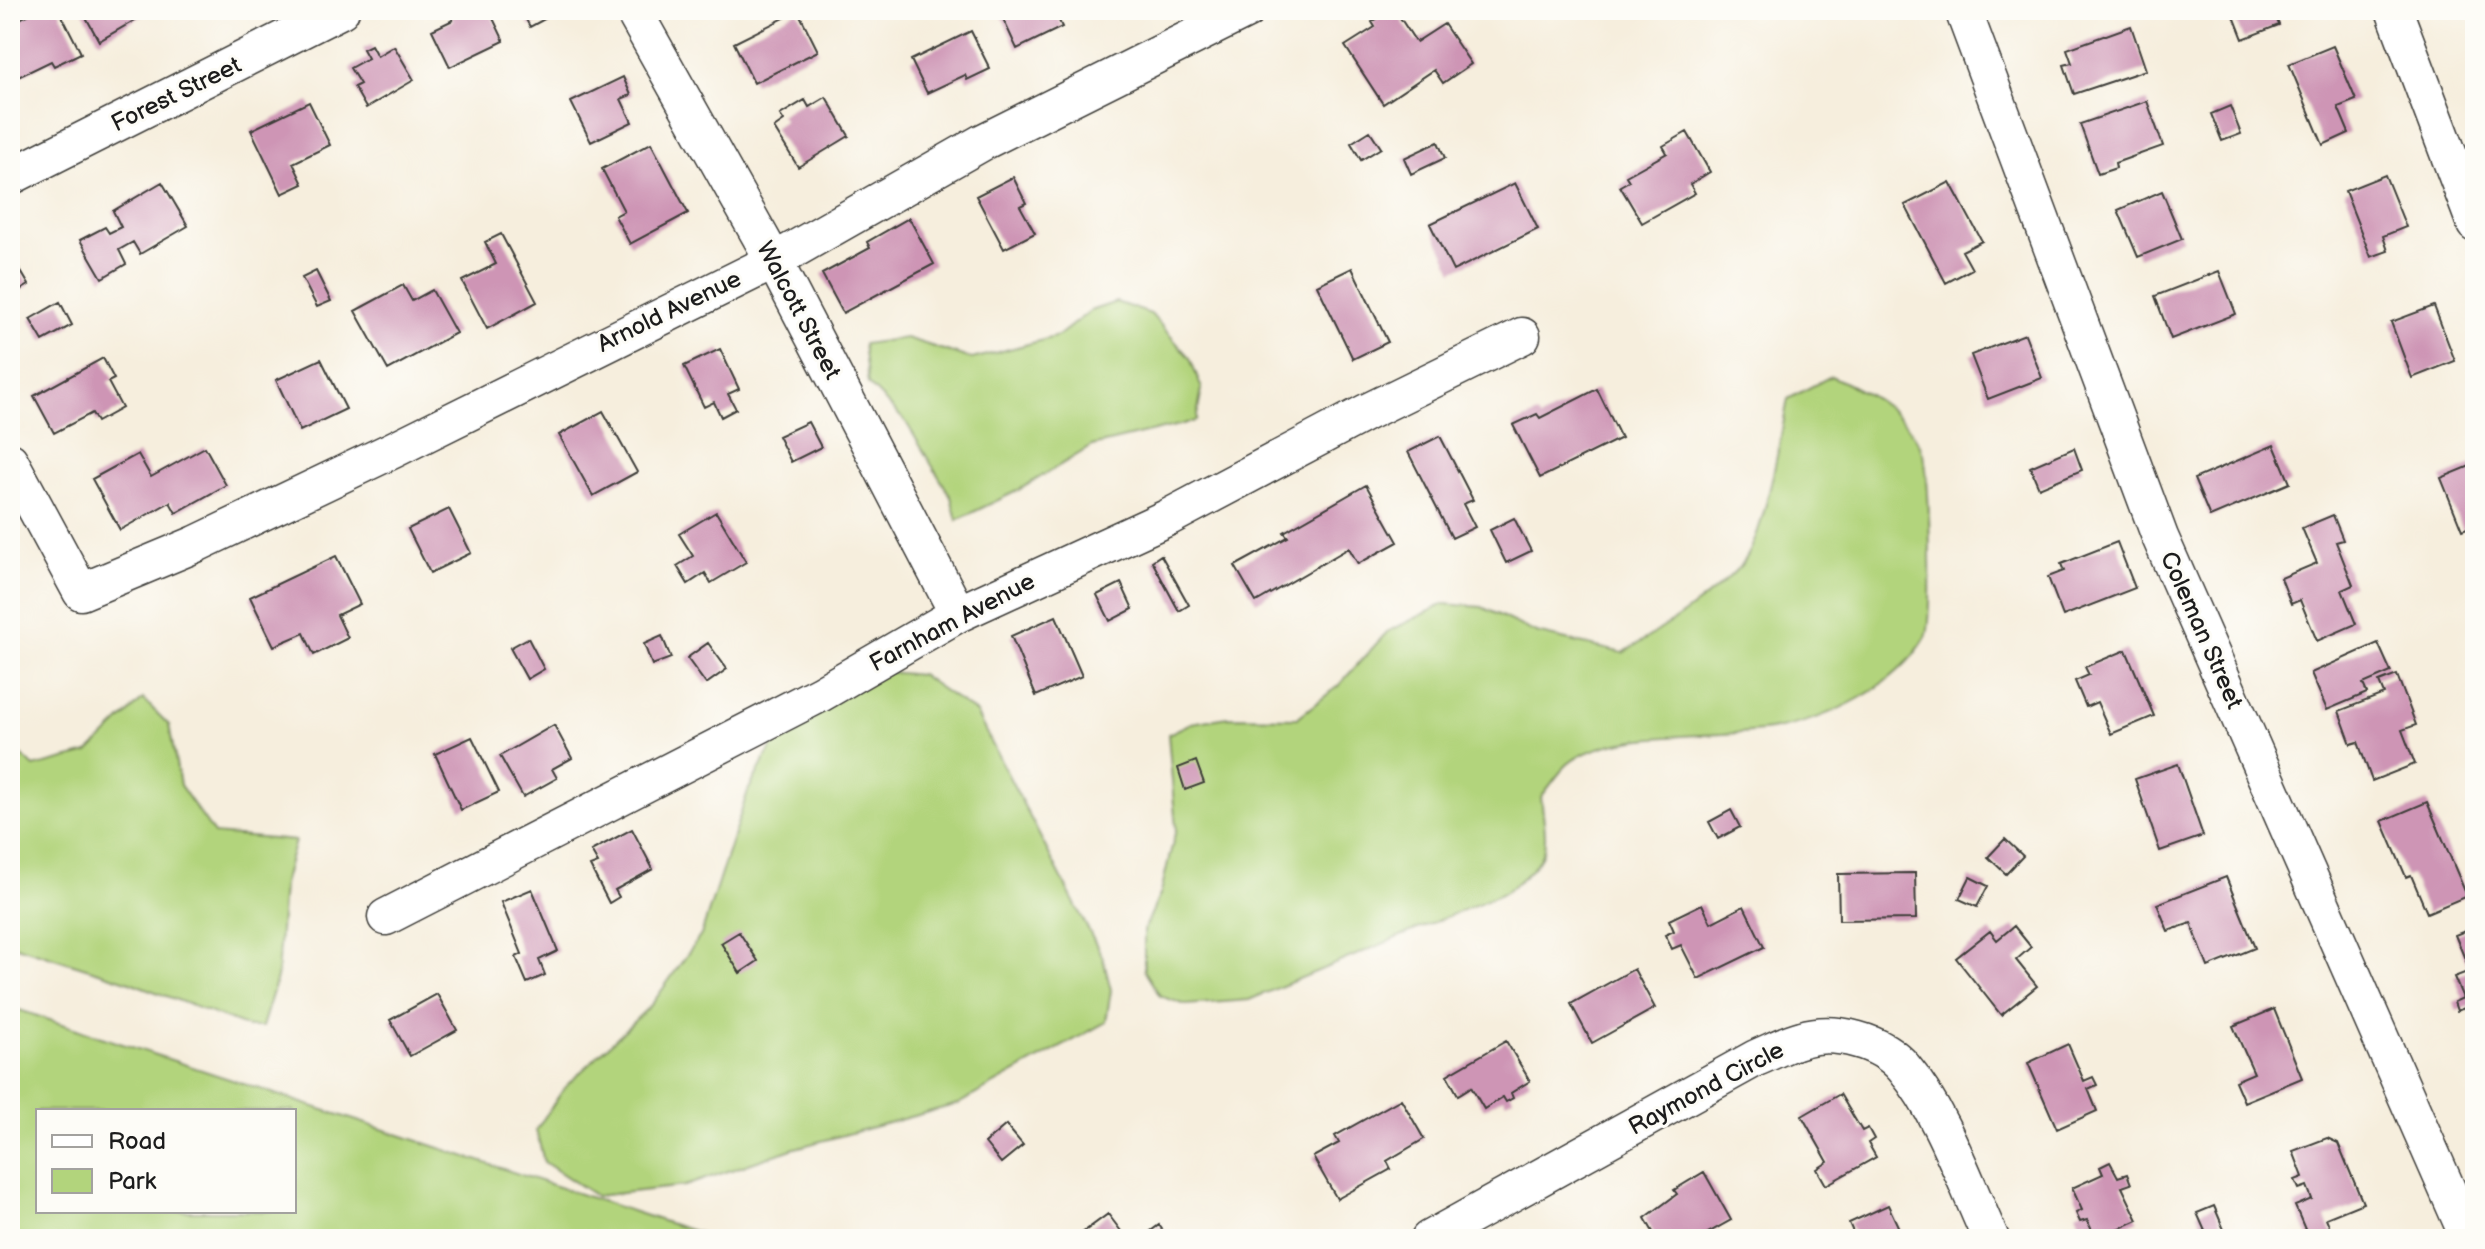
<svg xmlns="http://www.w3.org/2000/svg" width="2485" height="1249" font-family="'Balsamiq Sans',sans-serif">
<rect width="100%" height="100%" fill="#fdfcf7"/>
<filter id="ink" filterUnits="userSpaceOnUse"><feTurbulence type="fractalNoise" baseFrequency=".0125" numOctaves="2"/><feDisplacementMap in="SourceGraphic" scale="16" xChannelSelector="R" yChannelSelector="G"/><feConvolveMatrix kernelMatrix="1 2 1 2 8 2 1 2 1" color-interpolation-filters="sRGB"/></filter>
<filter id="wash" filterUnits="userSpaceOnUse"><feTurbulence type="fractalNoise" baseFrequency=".006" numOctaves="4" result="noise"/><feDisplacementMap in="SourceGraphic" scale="32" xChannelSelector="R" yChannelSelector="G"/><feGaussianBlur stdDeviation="1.8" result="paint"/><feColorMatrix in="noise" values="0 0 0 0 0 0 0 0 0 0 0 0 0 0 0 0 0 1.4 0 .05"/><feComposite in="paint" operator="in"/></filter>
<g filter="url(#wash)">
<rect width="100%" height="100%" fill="#f6eedd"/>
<path fill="#b2d47c" stroke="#67784c" stroke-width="2" fill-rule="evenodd" d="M1116,302L1151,314L1190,358L1202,389L1196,421L1092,446L1017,491L957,520L951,497L906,422L868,384L863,344L906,338L972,359L1058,336L1090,311Z
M1831,376C1868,392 1917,418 1925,462C1929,486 1934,621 1926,637C1897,687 1829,719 1775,729C1720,740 1611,727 1568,764C1558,773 1550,786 1541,797C1548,854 1551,854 1506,892L1249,1000L1186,1005L1160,996L1144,970V930L1161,892L1176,829L1168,734L1191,723L1228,717L1297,718L1338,686L1387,632L1444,604L1482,607L1536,633L1623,653C1663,628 1709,600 1741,565C1764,540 1781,434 1788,399Z
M855,669L921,675L976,713L1103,958L1111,990L1106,1022L958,1104L792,1149L685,1186L596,1196L544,1162L536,1130L565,1087L652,1004L701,935L748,791L786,720Z
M143,699L169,725L180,785L214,834L295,841L283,884L277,978L262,1027H248L127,981L10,944V744L34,767L88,753Z
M10,1007L717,1239H10ZM294,1111V1211H38V1111Z"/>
<g id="blocks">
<path fill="#ce95b5" d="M37,10H59L81,53L54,66L51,61L10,81V24Z
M82,10H146L147,13L99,41Z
M452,10H461L463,15L473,10H489L504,41L450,67L432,30L453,20L449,12Z
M521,10H561L530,27Z
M999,10H1054L1062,27L1017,49Z
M1391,10H1395L1416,42L1444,24L1471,64L1443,83L1434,70L1383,104L1345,46L1375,27L1372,22Z
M2250,10H2273L2279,25L2243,39L2234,16Z
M798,11L818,51L754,83L734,43Z
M2131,26L2146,70L2074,94L2064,65L2072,63L2067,49Z
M971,31L990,69L967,80L965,75L927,93L911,60Z
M371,45L377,56L394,46L414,80L366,108L354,87L360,84L350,68L368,58L363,49Z
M2333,46L2356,100L2338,107L2349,133L2323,145L2289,64Z
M623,77L631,95L621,99L632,122L591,142L571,102Z
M826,97L849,136L798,167L774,128L784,121L780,115L805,100L809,107Z
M2147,101L2163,146L2115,163L2116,168L2098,174L2080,124Z
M309,102L330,145L293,163L303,184L282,194L251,130Z
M2230,106L2241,134L2222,141L2211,114Z
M1370,131L1381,148L1361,160L1351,143Z
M1687,132L1710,172L1690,184L1695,193L1642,223L1620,186L1629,181L1626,176L1667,153L1663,146Z
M1438,142L1445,158L1411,174L1404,158Z
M651,143L688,213L630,244L615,216L624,211L602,169Z
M2385,175L2406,227L2383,236L2388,251L2371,257L2345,191Z
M1013,177L1026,203L1020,206L1035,233L1004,249L976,196Z
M162,182L188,226L140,254L133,242L119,250L126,264L102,278L80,240L105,227L109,233L121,227L113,211Z
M1950,182L1982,241L1962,251L1972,269L1946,283L1905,205Z
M1515,183L1538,229L1453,271L1430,224Z
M2162,191L2182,239L2138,257L2118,210Z
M909,218L934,264L843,313L822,274L870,248L867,242Z
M501,234L537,302L487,329L462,281L496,264L485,242Z
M10,253L29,285L14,294L10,287Z
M1352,268L1388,342L1353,359L1317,285Z
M316,271L331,301L317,307L302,278Z
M2219,271L2236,314L2171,339L2155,296Z
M403,285L412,301L432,290L456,333L388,370L355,311Z
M60,302L72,325L43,341L30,319Z
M2434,306L2455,361L2412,378L2391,322Z
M2025,334L2042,378L1988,399L1971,355Z
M720,349L739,389L728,394L736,409L721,417L714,402L704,407L684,366Z
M103,358L114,379L108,382L122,408L97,422L92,413L54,433L34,396Z
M321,359L346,409L300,431L276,380Z
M1597,389L1621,438L1540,478L1513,425L1537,414L1540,418Z
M603,411L637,472L593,496L559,435Z
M808,422L821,447L791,462L778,436Z
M1440,436L1473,500L1463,504L1475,527L1452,538L1408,452Z
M2274,445L2290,483L2210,517L2194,479Z
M205,447L226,485L176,513L170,502L120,530L92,479L138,454L151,477Z
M2074,448L2082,470L2039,488L2030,467Z
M2475,464V525L2462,530L2441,478Z
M1366,485L1398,542L1358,564L1349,548L1256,602L1235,566L1288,537L1284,532Z
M449,509L471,553L430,573L408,529Z
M716,512L746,562L711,583L705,573L688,584L677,566L693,556L679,534Z
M2333,515L2343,540L2336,542L2353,585L2342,590L2356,624L2317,641L2300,600L2291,604L2281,578L2317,563L2302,528Z
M1514,518L1531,551L1506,563L1490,530Z
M2117,542L2135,588L2063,616L2048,577L2064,571L2061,564Z
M1161,555L1189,605L1179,611L1152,561Z
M336,556L360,604L337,615L348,638L314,655L304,633L274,646L250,597Z
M1121,583L1133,609L1110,621L1097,595Z
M1056,616L1082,676L1036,696L1011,636Z
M662,636L671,658L652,665L644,644Z
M528,638L544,669L527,679L510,648Z
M708,643L727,669L706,684L687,658Z
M2378,643L2391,672L2363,684L2367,693L2327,710L2311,673Z
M2126,650L2154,716L2111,734L2097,702L2086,707L2075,681L2089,675L2085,667Z
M2397,675L2416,725L2402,730L2415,764L2372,781L2358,742L2351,744L2339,711L2384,694L2379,682Z
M554,725L572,758L552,769L557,778L523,797L500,756Z
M472,737L499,792L461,810L435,754Z
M1196,761L1204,783L1185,790L1178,768Z
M2178,764L2203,836L2160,851L2135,779Z
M2427,802L2467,896L2427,913L2411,875L2406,877L2382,821Z
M1731,810L1740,827L1718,839L1709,822Z
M632,829L653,869L615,890L619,897L609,903L590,866L598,863L591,851Z
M2005,839L2023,856L2006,874L1988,857Z
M1915,873L1916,919L1839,920L1838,874Z
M1970,877L1988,886L1977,907L1959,899Z
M2226,877L2255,948L2208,967L2191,923L2168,931L2157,904Z
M532,889L558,951L539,960L545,975L527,983L516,957L522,954L501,902Z
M1702,904L1711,923L1744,906L1764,947L1698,979L1681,945L1672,949L1665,935L1674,931L1669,920Z
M2014,926L2031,947L2016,960L2037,986L2001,1015L1956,958L1990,931L1997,940Z
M2475,927V1012L2472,1005L2457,1011L2454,1002L2463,998L2454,977L2470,971L2455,935Z
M739,932L758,961L740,973L721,943Z
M1634,969L1655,1008L1592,1043L1571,1004Z
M437,994L457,1030L410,1056L390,1020Z
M2274,1009L2302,1078L2244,1102L2235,1081L2254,1073L2233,1026Z
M1506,1041L1530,1081L1511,1093L1513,1098L1506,1102L1503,1097L1484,1109L1471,1087L1458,1095L1447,1075Z
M2068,1044L2084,1081L2093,1077L2097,1085L2088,1089L2097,1111L2057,1129L2028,1063Z
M1840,1094L1862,1131L1868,1128L1874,1139L1868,1143L1876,1157L1826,1185L1817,1169L1828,1162L1802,1116Z
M1401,1099L1424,1139L1387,1161L1391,1169L1337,1199L1313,1157L1339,1143L1335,1136Z
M1006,1125L1023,1145L1001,1163L985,1143Z
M2327,1138L2338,1143L2363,1203L2326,1218L2333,1235L2309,1239L2295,1206L2312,1199L2307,1186L2299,1189L2295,1180L2303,1177L2293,1151Z
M2110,1162L2118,1177L2127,1174L2131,1184L2122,1187L2138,1220L2096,1239L2087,1220L2080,1222L2076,1213L2082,1210L2072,1188L2103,1174L2100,1167Z
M1704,1172L1731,1220L1697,1239H1657L1645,1218L1677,1194L1674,1190Z
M1888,1205L1904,1239H1856L1849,1223Z
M2214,1206L2225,1232L2208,1238L2197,1213Z
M1108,1214L1127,1239H1074Z
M1159,1225L1169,1239H1140Z"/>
</g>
</g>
<g filter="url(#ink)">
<use href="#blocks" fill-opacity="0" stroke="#3d3c39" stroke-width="2"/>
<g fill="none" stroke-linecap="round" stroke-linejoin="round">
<defs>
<path id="minor" d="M633,10L774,261L958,614
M1963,10L2160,537L2469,1239
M2394,10L2475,224
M10,177L341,10
M10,461L81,592L196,544L393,450L774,261L983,142L1247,10
M386,917L820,694L958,614L1169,517L1367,412L1522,336
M1429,1239L1756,1058C1771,1052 1786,1043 1802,1039C1834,1029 1882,1041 1904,1068C1942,1113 1966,1185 1991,1239"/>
</defs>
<use href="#minor" stroke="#3d3c39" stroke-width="39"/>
<use href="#minor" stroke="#fff" stroke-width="36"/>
</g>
</g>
<g text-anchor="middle" stroke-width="6" stroke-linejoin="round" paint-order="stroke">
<g font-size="24" fill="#1c1c1c" stroke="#fdfcf7">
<text transform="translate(176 94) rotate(-26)" y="8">Forest Street</text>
<text transform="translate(799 310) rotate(62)" y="8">Walcott Street</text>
<text transform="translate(669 311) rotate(-26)" y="8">Arnold Avenue</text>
<text transform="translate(952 622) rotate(-28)" y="8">Farnham Avenue</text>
<text transform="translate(2202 630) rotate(66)" y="8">Coleman Street</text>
<text transform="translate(1706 1088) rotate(-28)" y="8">Raymond Circle</text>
</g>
</g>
<rect width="2485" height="1249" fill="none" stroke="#fdfcf7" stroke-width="40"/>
<rect x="36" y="1109" width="260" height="104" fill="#fdfcf7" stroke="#a3a29f" stroke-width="2"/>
<rect x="52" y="1135" width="40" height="12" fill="#ffffff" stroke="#a3a29f" stroke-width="2"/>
<text x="108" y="1149" font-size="24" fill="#1c1c1c">Road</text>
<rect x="52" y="1169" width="40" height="24" fill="#b2d47c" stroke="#a3a29f" stroke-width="2"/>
<text x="108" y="1189" font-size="24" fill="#1c1c1c">Park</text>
</svg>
